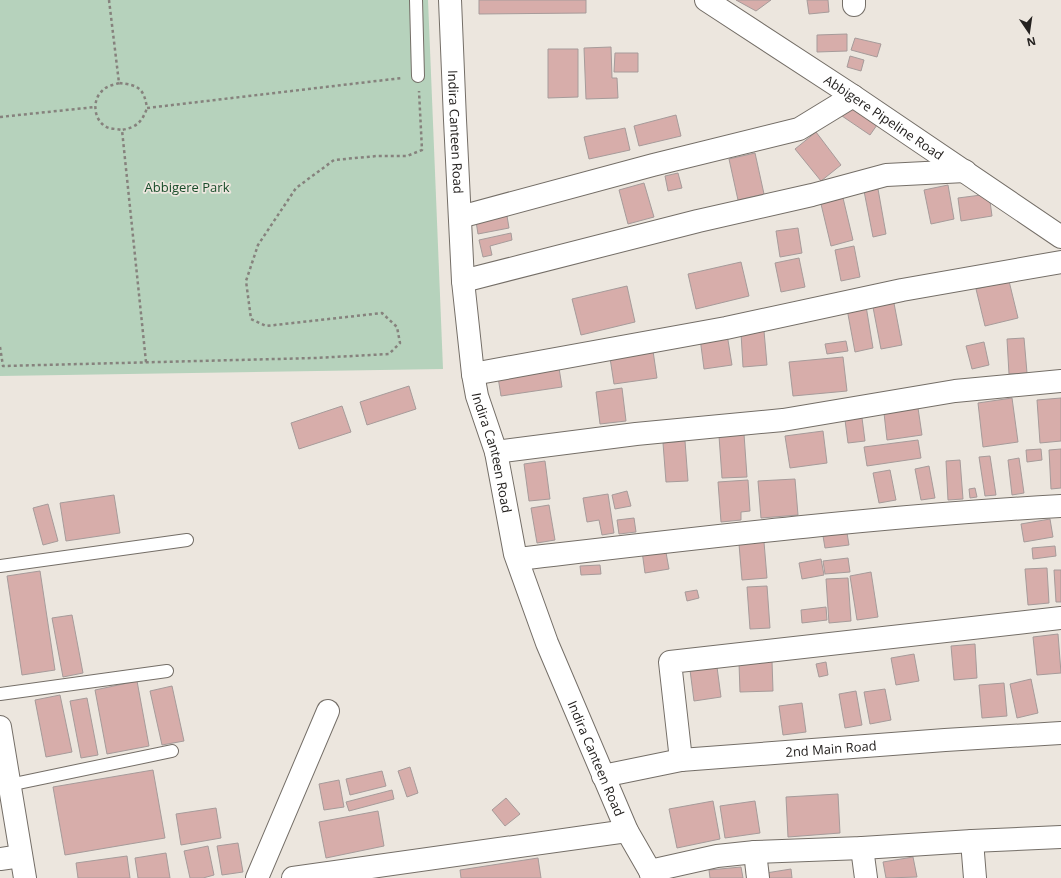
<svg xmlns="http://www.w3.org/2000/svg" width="1061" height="878" font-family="'Open Sans',sans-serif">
<rect width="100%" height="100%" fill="#ece6de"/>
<path fill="#b6d2bc" d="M0,0H428L443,369L0,376Z"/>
<path fill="#d7adaa" stroke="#a69b9a" d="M479,0H586V13L479,14Z
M736,0H771L756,11Z
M807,0H828L829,12L809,14Z
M847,34V51L817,52V35Z
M855,38L881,44L877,57L851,50Z
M611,47L612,78H617L618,98L586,99L584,48Z
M548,49H578V97L548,98Z
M615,53H638V72H614Z
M850,56L864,60L861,71L847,67Z
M849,106L877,125L870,135L842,116Z
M676,115L681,136L639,146L634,126Z
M625,128L630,150L589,159L584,137Z
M816,132L841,165L821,181L795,149Z
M755,153L764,194L738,200L729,159Z
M678,173L682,188L668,191L665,176Z
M644,183L654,217L628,224L619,190Z
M948,185L954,219L931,224L924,190Z
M878,189L886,234L873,237L864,191Z
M989,194L992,216L961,221L958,198Z
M843,198L853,240L831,246L821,204Z
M506,210L509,228L478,234L475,215Z
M798,228L802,253L780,257L776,231Z
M511,233L512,240L490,246L492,255L483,257L479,240Z
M854,246L860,277L841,281L835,250Z
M799,258L805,287L781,292L775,263Z
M741,262L749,296L696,309L688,274Z
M1009,281L1018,318L985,326L976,289Z
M627,286L635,322L581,335L572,299Z
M893,298L902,345L881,349L872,302Z
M866,306L873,348L855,352L847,309Z
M764,331L767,365L743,367L741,333Z
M727,334L732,365L704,369L700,338Z
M1024,338L1027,373L1009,374L1007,339Z
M846,341L848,351L827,354L825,344Z
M984,342L989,365L972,369L966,346Z
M653,351L657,378L614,384L610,358Z
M843,357L847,391L793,396L789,362Z
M559,368L562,387L501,396L498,377Z
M409,386L416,409L367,425L360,402Z
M622,388L626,421L600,424L596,392Z
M1012,398L1018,442L983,447L978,403Z
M1061,398V441L1040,443L1037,400Z
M342,406L351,432L299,449L291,423Z
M918,408L922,435L887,440L884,413Z
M862,418L865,441L848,443L845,420Z
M823,431L827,463L790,468L785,436Z
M744,434L747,477L722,478L719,436Z
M918,440L921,458L867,466L864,447Z
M685,441L688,481L666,482L663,443Z
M1041,449L1042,460L1027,462L1026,450Z
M1061,449V488L1051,489L1049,450Z
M990,456L996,495L985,496L979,457Z
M1019,458L1024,493L1012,495L1008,460Z
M960,460L963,499L948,500L946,461Z
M545,461L550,499L529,501L524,464Z
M929,466L935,498L921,500L915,469Z
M890,470L896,500L879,503L873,473Z
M795,479L798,515L761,518L758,481Z
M748,480L750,511L741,512V520L721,522L718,482Z
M975,488L977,497L970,498L969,489Z
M627,491L631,506L615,509L612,495Z
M608,494L614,533L602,535L599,520L587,522L583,498Z
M114,495L120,533L66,541L60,503Z
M48,504L58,541L43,545L33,508Z
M549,505L555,540L537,543L531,508Z
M634,518L636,532L619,534L617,520Z
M1050,519L1053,537L1024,542L1021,524Z
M847,533L849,545L825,548L823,536Z
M764,542L767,578L742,580L739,544Z
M1055,546L1056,556L1033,559L1032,548Z
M665,547L669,569L645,573L642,551Z
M848,558L850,572L825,574L823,561Z
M821,559L824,575L802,579L799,563Z
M600,565L601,574L581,575L580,566Z
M1047,568L1049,603L1028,605L1025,569Z
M1054,570H1061V602H1056Z
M40,571L55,670L22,675L7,576Z
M871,572L878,617L857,620L850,576Z
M848,578L851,621L829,623L826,579Z
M767,586L770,628L750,629L747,587Z
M697,590L699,598L687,601L685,592Z
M826,607L827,620L802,623L801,610Z
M72,615L83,673L63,677L52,618Z
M1058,634L1061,673L1037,675L1033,637Z
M975,644L977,678L954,680L951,646Z
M914,654L919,681L896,685L891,658Z
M772,661L773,691L740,692L739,663Z
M826,662L828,675L819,677L816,664Z
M717,667L721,697L694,701L690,670Z
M1031,679L1038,713L1017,718L1010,684Z
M137,681L149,746L107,754L95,690Z
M1004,683L1007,716L982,718L979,685Z
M172,686L184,741L162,745L150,691Z
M885,689L891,720L870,724L864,692Z
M856,691L862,725L845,728L839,694Z
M60,695L72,752L46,757L35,700Z
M87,698L98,755L81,758L70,701Z
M802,703L806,732L783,735L779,706Z
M410,767L418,793L407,797L398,771Z
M153,770L165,838L65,855L53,787Z
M382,771L386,786L350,795L346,779Z
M339,780L344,807L324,810L319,784Z
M392,790L394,799L349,811L346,802Z
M838,794L840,833L788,837L786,797Z
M506,798L520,814L505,826L492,810Z
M713,801L720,839L677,848L669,809Z
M755,801L760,833L725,838L720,806Z
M216,808L221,838L181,845L176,814Z
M378,811L384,846L326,858L319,822Z
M238,843L243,872L222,875L217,846Z
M208,846L214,875L203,878H190L184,851Z
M166,853L170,878H138L135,858Z
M127,856L130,878H78L76,863Z
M913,857L917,877L886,878L883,862Z
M538,858L541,878H461L460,870Z
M741,867L743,878H710L709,870Z
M791,869L792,878H767L766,873Z"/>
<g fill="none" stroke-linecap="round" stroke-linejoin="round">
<defs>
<path id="lane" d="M416,0L418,76
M0,566L187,540
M0,694L167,671
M9,785L172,751"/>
<g id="street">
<path id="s1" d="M450,0L455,120L463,281L473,374L477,396L496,452L515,554L547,643L627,831L650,871L652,878"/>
<path d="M854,0V5"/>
<path d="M460,217L653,165L799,129L853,96"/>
<path d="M463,281L698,221L812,195L886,175L965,171"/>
<path d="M473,374L726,328L902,290L1061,262"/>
<path d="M496,452L636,434L783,420L955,391L1061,381"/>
<path d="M518,559C698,538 879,516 1061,506"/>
<path d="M681,760L670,662L1061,618"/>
<path id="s2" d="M603,776L681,760L945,740L1061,733"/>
<path d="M972,841L975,878"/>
<path d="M862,848L866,878"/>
<path d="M755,852L758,878"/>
<path d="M0,859L21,856"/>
<path d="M650,871L717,856L755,852L862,848L972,841L1061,837"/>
<path d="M257,878L328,711"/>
<path d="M293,878L627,831"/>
</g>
<g id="secondary">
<path id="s3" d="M706,0L853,96L1061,237"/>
<path d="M0,727L25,878"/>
</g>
</defs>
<use href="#lane" stroke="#746e67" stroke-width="14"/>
<use href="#street" stroke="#746e67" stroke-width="24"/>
<use href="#secondary" stroke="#746e67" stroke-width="24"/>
<path stroke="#86827d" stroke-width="2.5" stroke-dasharray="3 3" stroke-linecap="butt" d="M109,0L119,83C138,85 144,88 147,108L402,78
M119,83C113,85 106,86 102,91C91,101 94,123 109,128C113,129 118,129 122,130
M0,117L95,107
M0,347L3,366L315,358L389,354L400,343L397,327L382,313L266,326L251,319L246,281L258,245L296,188L334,160L377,156H407L422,150L419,91
M146,362L122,130C137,127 142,122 147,108"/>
<use href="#lane" stroke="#fff" stroke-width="12"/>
<use href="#street" stroke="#fff" stroke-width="22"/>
<use href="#secondary" stroke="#fff" stroke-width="22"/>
</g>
<g text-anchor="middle" stroke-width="3.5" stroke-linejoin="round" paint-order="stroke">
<g font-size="13" fill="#24211f" stroke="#ece6de">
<text dy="5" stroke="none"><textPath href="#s3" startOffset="213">Abbigere Pipeline Road</textPath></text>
<text dy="5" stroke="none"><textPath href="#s1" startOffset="132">Indira Canteen Road</textPath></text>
<text dy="5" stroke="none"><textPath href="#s1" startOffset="456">Indira Canteen Road</textPath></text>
<text dy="5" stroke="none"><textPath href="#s2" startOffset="230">2nd Main Road</textPath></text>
<text dy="5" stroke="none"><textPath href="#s1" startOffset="780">Indira Canteen Road</textPath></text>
</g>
<g font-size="13" fill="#194c2a" stroke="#ece6de">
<text x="187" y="192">Abbigere Park</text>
</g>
</g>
<g transform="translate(1029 32) rotate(167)" stroke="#ece6de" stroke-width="3" paint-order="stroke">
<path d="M0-3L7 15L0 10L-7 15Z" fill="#24211f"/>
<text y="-6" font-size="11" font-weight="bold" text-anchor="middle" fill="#24211f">N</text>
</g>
</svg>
